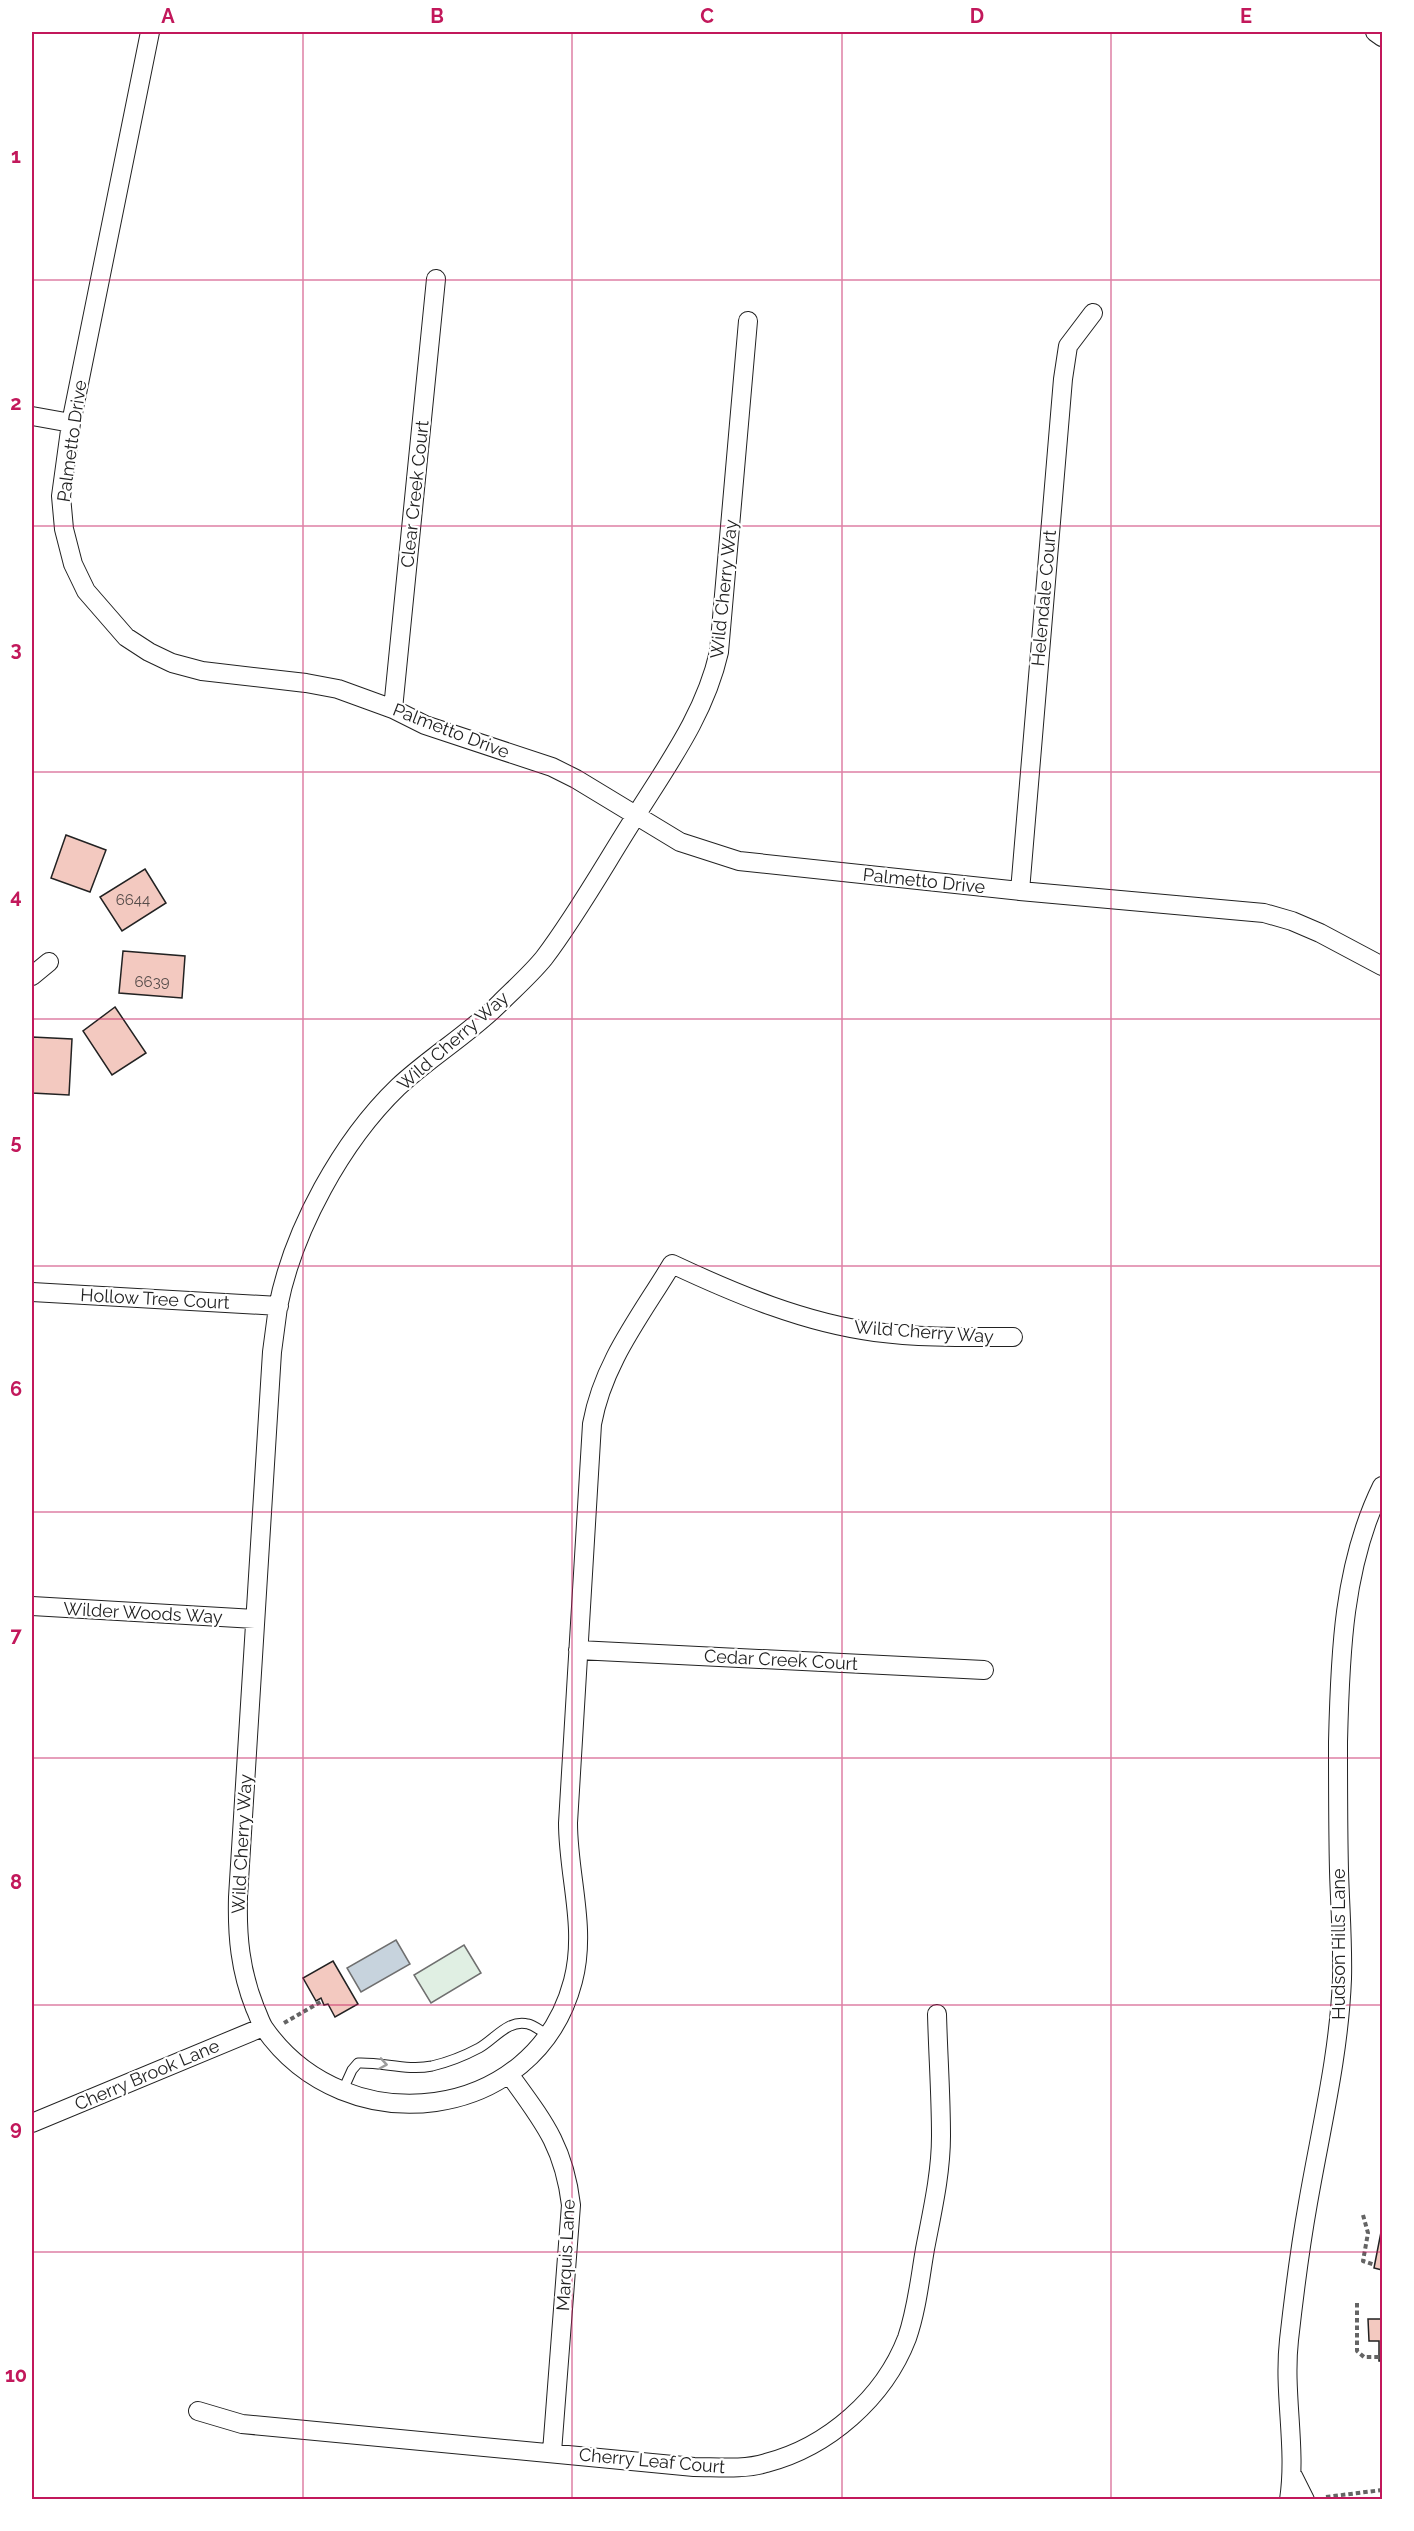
<svg xmlns="http://www.w3.org/2000/svg" width="1414" height="2531" font-family="Raleway,sans-serif">
<rect width="100%" height="100%" fill="#fff"/>
<path fill="#e0efe3" stroke="#6f6f6f" stroke-width="1.5" d="M464,1945L481,1973L431,2003L414,1975Z"/>
<path fill="#c7d3dd" stroke="#6f6f6f" stroke-width="1.5" d="M396,1940L410,1964L361,1992L347,1968Z"/>
<path fill="#f3c9c0" stroke="#222" stroke-width="1.5" d="M66,835L106,850L90,892L51,878Z
M145,869L166,903L122,931L100,897Z
M123,951L185,956L182,998L119,993Z
M115,1007L146,1053L112,1075L83,1031Z
M32,1037L72,1039L69,1095L32,1093Z
M333,1961L358,2004L335,2017L328,2004L324,2005L321,1998L316,2001L303,1978Z
M1381,2232H1382V2270L1374,2268Z
M1368,2319H1382V2361H1379V2341H1369Z"/>
<g fill="none" stroke-linecap="round" stroke-linejoin="round">
<defs>
<path id="lane" d="M342,2092L352,2070L358,2063C383,2062 407,2071 432,2066C449,2062 464,2056 479,2048C495,2039 508,2019 528,2024C534,2025 542,2032 548,2035"/>
<path id="street" d="M150,32L71,423L61,496L64,529L73,564L86,591L126,637L149,652L172,663L202,671L306,683L338,689L393,709L425,725L552,767L576,779L680,842L739,861L1020,891L1264,913L1292,921L1320,933L1382,966
M1375,32L1382,37
M748,321L719,652C705,714 668,764 635,817C605,864 578,913 544,958C531,974 514,989 500,1003C469,1034 430,1057 398,1087C342,1141 293,1230 278,1307C276,1322 274,1337 272,1352L238,1897C237,1936 240,1970 255,2008C258,2014 260,2022 264,2028C346,2146 536,2123 573,1981C587,1928 568,1876 568,1823L592,1424C603,1363 640,1317 672,1264C736,1294 805,1323 875,1332C920,1338 968,1337 1013,1337
M32,416L71,423
M393,709L436,279
M1020,891L1063,379L1068,346L1093,313
M32,976L49,962
M32,1292L279,1306
M32,1606L255,1619
M578,1650L984,1670
M509,2074C543,2121 564,2146 571,2205L552,2452
M32,2123L263,2027
M198,2411L242,2424L694,2467C717,2467 743,2470 766,2463C828,2447 884,2398 907,2338C917,2309 920,2278 925,2249C932,2212 941,2174 941,2136C941,2095 938,2054 937,2014
M1293,2476L1305,2500
M1289,2500C1297,2447 1283,2394 1289,2340C1294,2295 1300,2248 1308,2203C1321,2128 1339,2055 1342,1979C1343,1943 1340,1907 1339,1871C1338,1828 1338,1785 1338,1742C1340,1655 1343,1565 1382,1486"/>
</defs>
<use href="#lane" stroke="#222" stroke-width="11"/>
<use href="#street" stroke="#222" stroke-width="20"/>
<path stroke="#646464" stroke-width="4" stroke-dasharray="4.5 3" stroke-linecap="butt" d="M284,2023L322,2001
M1363,2215L1368,2233L1363,2261L1375,2265
M1357,2303V2351L1364,2357H1379
M1326,2497L1382,2490"/>
<use href="#lane" stroke="#fff" stroke-width="9"/>
<use href="#street" stroke="#fff" stroke-width="18"/>
</g>
<defs><path id="oneway-chevron" d="M-2-3.5L2.5 0L-2 3.5" fill="none" stroke-width="1.6" stroke-linecap="round" stroke-linejoin="round" transform="scale(1.5)"/></defs>
<use stroke="#9c9c9c" href="#oneway-chevron" transform="translate(383 2064) rotate(9)"/>
<path fill="none" stroke="#c2185b" stroke-width="1.5" stroke-opacity="0.55" d="M303,32V2500M572,32V2500M842,32V2500M1111,32V2500M32,280H1382M32,526H1382M32,772H1382M32,1019H1382M32,1266H1382M32,1512H1382M32,1758H1382M32,2005H1382M32,2252H1382"/>
<g text-anchor="middle" stroke-width="4.5" stroke-linejoin="round" paint-order="stroke">
<g font-size="15" fill="#564c4a">
<text x="133" y="905">6644</text>
<text x="152" y="987">6639</text>
</g>
<g font-size="18" fill="#222" stroke="#fff">
<text transform="translate(72 441) rotate(-82)" y="6">Palmetto Drive</text>
<text transform="translate(415 494) rotate(-84)" y="6">Clear Creek Court</text>
<text transform="translate(724 589) rotate(-84)" y="6">Wild Cherry Way</text>
<text transform="translate(1044 598) rotate(-85)" y="6">Helendale Court</text>
<text transform="translate(451 731) rotate(21)" y="6">Palmetto Drive</text>
<text transform="translate(924 881) rotate(6)" y="6">Palmetto Drive</text>
<text transform="translate(453 1041) rotate(-41)" y="6">Wild Cherry Way</text>
<text transform="translate(155 1299) rotate(3)" y="6">Hollow Tree Court</text>
<text transform="translate(924 1332) rotate(4)" y="6">Wild Cherry Way</text>
<text transform="translate(143 1613) rotate(3)" y="6">Wilder Woods Way</text>
<text transform="translate(781 1660) rotate(3)" y="6">Cedar Creek Court</text>
<text transform="translate(242 1844) rotate(-87)" y="6">Wild Cherry Way</text>
<text transform="translate(1339 1944) rotate(-90)" y="6">Hudson Hills Lane</text>
<text transform="translate(147 2075) rotate(-23)" y="6">Cherry Brook Lane</text>
<text transform="translate(566 2255) rotate(-87)" y="6">Marquis Lane</text>
<text transform="translate(652 2461) rotate(5)" y="6">Cherry Leaf Court</text>
</g>
</g>
<rect width="1414" height="2531" fill="none" stroke="#ffffff" stroke-width="66"/>
<rect x="33" y="33" width="1348" height="2465" fill="none" stroke="#c2185b" stroke-width="2"/>
<g font-size="20" text-anchor="middle" font-weight="bold" fill="#c2185b">
<text x="168" y="23">A</text>
<text x="437" y="23">B</text>
<text x="707" y="23">C</text>
<text x="977" y="23">D</text>
<text x="1246" y="23">E</text>
<text x="16" y="163">1</text>
<text x="16" y="410">2</text>
<text x="16" y="656">3</text>
<text x="16" y="903">4</text>
<text x="16" y="1149">5</text>
<text x="16" y="1396">6</text>
<text x="16" y="1642">7</text>
<text x="16" y="1889">8</text>
<text x="16" y="2135">9</text>
<text x="16" y="2382">10</text>
</g>
</svg>
